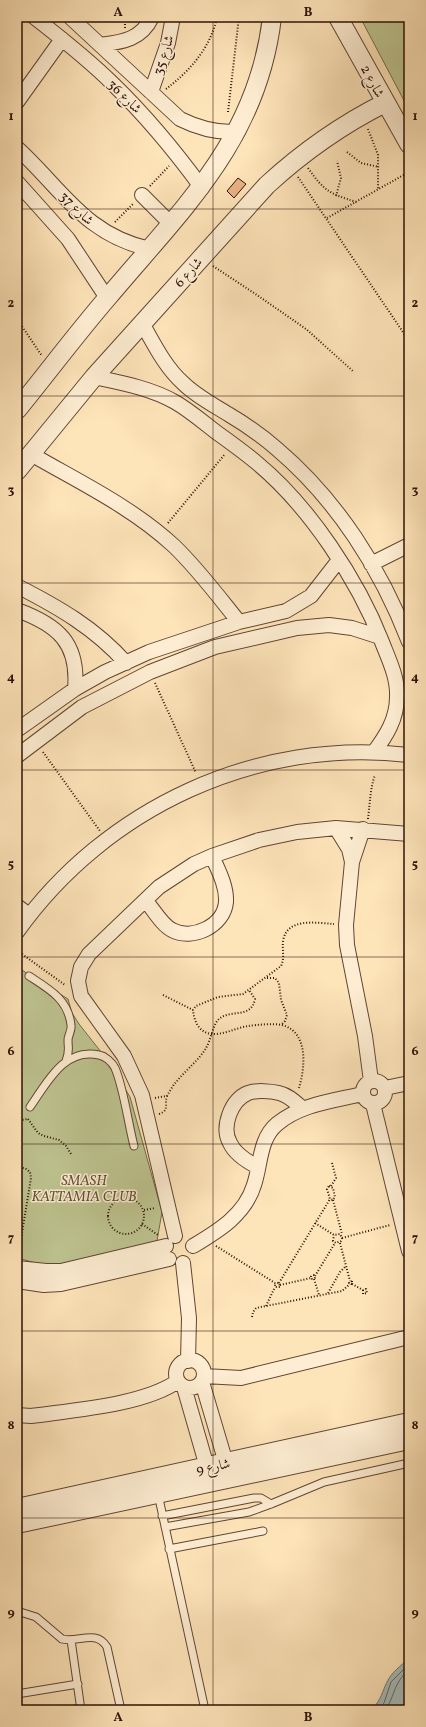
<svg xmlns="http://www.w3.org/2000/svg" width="426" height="1727" font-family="Vollkorn,Amiri,serif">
<rect width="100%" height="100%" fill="#fee4b9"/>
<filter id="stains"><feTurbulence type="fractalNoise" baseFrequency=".005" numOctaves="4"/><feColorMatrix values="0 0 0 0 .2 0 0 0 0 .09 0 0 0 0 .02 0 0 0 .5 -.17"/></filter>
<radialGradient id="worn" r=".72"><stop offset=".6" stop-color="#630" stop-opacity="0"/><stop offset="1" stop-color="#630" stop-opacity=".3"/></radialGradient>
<path fill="#bec591" stroke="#756b4c" d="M360,17H409V110Z
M17,967L68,999L72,1013L79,1024L109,1062L130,1097L162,1212L157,1241L51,1267L17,1258Z"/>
<path fill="#a5bcbb" stroke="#757873" d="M409,1659V1710H374L373,1708C381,1700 382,1692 387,1682C391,1673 401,1665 409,1659Z"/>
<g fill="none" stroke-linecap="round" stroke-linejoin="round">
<path stroke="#686660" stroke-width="1" d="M378,1710L384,1703L391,1682L409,1664
M384,1710C395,1700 392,1683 409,1670"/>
</g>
<path fill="#ecb286" stroke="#2c1106" d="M238,178L246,184L234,198L227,191Z"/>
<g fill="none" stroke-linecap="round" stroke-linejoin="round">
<defs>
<path id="service" d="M29,976C49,989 68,999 71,1025C72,1031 68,1035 68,1040C68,1049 70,1051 66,1061
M30,1107C47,1083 64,1047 99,1055C105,1056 112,1062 115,1068C124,1089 128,1123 134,1146
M158,1494L205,1710
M162,1516L254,1498H261L271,1504
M165,1527L249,1512L271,1504L324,1482L409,1463
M169,1549L263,1531
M17,1611L36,1617L62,1639C78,1643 96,1629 107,1647L121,1710
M71,1640L81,1710
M17,1694L78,1684
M71,1710L81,1708"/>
<path id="minor" d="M34,17C61,38 89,60 113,84C146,116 175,151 202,188
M70,17L180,119C198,128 215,133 237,132
M100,45C122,42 141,40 152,17
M151,92L168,43L173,17
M17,102L62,39
M17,148C62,189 85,235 150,249
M17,182L68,239L107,298
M142,195L171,224
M142,323C154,344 165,367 183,383C196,396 212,404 228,414C245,424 262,436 277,449C337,500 381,569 409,642
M94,377C122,383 150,388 175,402C189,410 203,422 216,432C230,442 244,452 257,463C309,506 358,580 382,642C389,660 398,678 397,697C397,719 386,736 374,752
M31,454C79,482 132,507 174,546C198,569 218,596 239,622
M371,564L409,545
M17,586C58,607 95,628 126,663
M17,610C58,625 79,643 75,689
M17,730L75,689L105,672L149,652L239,622L286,611L311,596L339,560
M17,756L82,707L150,672L215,647L297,628L329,625L352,628L380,637
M336,828L349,849L352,862
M363,829L352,862L346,925L347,945L365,1036L371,1081
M146,901C153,909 162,925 172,930C192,941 224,926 226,902C227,886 218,870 212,856
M17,906L29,915
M17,932C105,808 257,737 409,755
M363 1092a11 11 0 1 1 22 0a11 11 0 1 1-22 0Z
M385,1088L409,1083
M373,1104L409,1251
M258,1167C248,1162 235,1154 230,1143C221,1127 231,1100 248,1093C256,1090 271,1091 279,1093C288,1095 295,1102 302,1108
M175,1236L142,1095L124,1056L81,996L78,981L81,967L89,954L159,887L194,864L212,856L259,840L297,832L336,828L409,834
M193,1246C218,1231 245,1215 254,1185C261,1165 259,1139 277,1124C301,1104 333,1101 362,1094
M183,1263L189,1318L188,1361
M17,1268L46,1271H61L166,1246
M17,1281L44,1285L61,1284L169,1259
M176 1374a14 14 0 1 1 28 0a14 14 0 1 1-28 0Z
M204,1376L241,1378L409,1337
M202,1382L226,1463
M184,1387L207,1467
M17,1415L31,1416C74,1410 144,1405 178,1381"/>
<path id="tertiary" d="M338,17L409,144
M17,410C48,372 77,333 109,296C183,208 258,139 272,17
M17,471L94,377L267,185C303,152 341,125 385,103
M17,1508L409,1422
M17,1524L409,1440"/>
</defs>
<use href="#service" stroke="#604633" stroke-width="9"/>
<use href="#minor" stroke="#604633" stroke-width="16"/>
<use href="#tertiary" stroke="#604633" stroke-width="20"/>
<path stroke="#2c1106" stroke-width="2" stroke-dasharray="1 2" stroke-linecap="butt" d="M125,28V17
M166,89C190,71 211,47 217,17
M228,112L239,17
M368,129L378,155V190
M347,152L361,163L379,167
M308,168C325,192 329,193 356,202
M298,177L409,341
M150,186L169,166
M336,196L341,178L337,161
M327,218L409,172
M115,222L133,204
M213,266L257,295L306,329L354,372
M17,319L42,356
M168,523L225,454
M155,683L196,773
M43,752L100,831
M368,819C370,803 370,789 375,775
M22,954L65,985
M267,978H275L279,983L281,1000L287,1015L285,1021L281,1025
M163,995L193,1010
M299,1088C305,1068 309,1032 282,1025C272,1023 257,1025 248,1026C236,1028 223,1035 212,1034C199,1033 194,1021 193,1010L196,1006L218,997L243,994L281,966C285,958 282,950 283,941C287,917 316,923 334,924
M155,1098L167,1096C170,1091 173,1085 177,1081C186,1070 199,1060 206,1048C211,1040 213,1025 218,1020C229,1008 251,1020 255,999L249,990
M159,1114C170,1110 164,1105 167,1096
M17,1118L21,1120L28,1119
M28,1119L38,1133L44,1136L59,1140L66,1146L71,1154
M17,1166L26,1169L30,1172L31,1178L21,1239L17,1242
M329,1186L333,1188L335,1197L333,1200L330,1199L327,1189Z
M331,1186L336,1178L332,1163
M108 1216a18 18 0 1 1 36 0a18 18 0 1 1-36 0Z
M333,1200L342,1234
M144,1210L155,1208
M315,1223L334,1235L340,1234L342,1238L341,1241L336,1243L333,1241L334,1235
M142,1224L158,1235
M342,1238L390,1225
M340,1243L350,1281
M216,1246L275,1283H279L280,1287H275V1283
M311 1277a2 2 0 1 1 4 0a2 2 0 1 1-4 0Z
M315,1276L335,1243
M314,1279L319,1295
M352,1281V1284L349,1283V1282Z
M279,1283L330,1199
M352,1284L363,1290L366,1289L367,1293L363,1294V1290
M280,1285L311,1278
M328,1293L340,1272L346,1266
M266,1306L275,1287
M252,1317L253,1312L256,1308L342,1291L350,1284"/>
<use href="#service" stroke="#feedd2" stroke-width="7"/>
<use href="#minor" stroke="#feedd2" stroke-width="14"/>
<use href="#tertiary" stroke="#feedd2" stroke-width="18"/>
</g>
<path fill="none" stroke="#2c1106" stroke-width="1" stroke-opacity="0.55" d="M213,17V1710M17,209H409M17,396H409M17,583H409M17,770H409M17,957H409M17,1144H409M17,1331H409M17,1518H409"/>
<g text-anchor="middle" stroke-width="3" stroke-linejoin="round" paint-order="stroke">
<g font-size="14" fill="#2c1106" stroke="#feedd2">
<text transform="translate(163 55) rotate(-73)" y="5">شارع 35</text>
<text transform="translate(373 81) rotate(62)" y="5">شارع 2</text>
<text transform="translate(125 96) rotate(45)" y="5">شارع 36</text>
<text transform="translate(77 208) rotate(44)" y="5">شارع 37</text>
<text transform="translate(188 272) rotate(-48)" y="5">شارع 6</text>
<text transform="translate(213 1466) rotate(-12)" y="5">شارع 9</text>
</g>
<g font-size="14" font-style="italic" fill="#5f5037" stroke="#feedd2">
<text x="84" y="1185">SMASH<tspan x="84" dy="16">KATTAMIA CLUB</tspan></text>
</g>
</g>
<rect width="426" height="1727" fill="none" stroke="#fee4b9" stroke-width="44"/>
<rect x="22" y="22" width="382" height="1683" fill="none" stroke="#2c1106" stroke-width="1.5"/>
<g font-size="13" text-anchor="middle" font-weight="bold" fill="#2c1106">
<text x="118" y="16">A</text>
<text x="308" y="16">B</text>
<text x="11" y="120">1</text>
<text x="415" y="120">1</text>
<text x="11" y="307">2</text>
<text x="415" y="307">2</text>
<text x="11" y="494">3</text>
<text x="415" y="494">3</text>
<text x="11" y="681">4</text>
<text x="415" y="681">4</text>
<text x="11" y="868">5</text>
<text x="415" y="868">5</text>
<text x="11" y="1055">6</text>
<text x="415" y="1055">6</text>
<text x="11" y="1242">7</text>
<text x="415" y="1242">7</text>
<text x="11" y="1429">8</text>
<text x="415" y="1429">8</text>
<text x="11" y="1616">9</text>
<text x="415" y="1616">9</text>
<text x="118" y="1721">A</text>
<text x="308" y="1721">B</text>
</g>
<rect width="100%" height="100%" filter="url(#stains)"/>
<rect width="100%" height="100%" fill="url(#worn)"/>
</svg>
